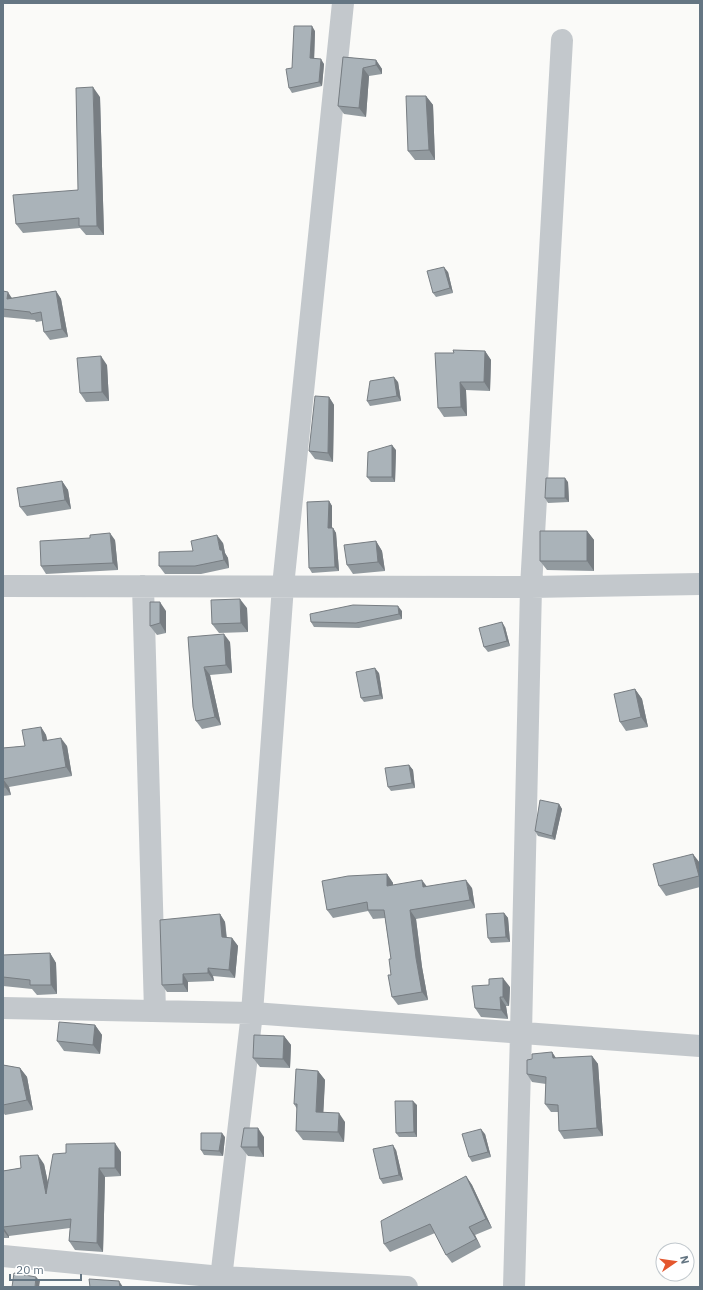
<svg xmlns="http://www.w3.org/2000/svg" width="703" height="1290" font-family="'IBM Plex Sans',sans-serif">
<rect width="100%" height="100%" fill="#fafaf8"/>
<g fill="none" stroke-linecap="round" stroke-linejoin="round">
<path stroke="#c3c8cc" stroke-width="22" d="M3,586L531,587L700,584
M143,586L155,1011
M3,1008L252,1013L700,1046
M3,1256L221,1277L407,1287
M220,1287L252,1013L283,586L343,3
M514,1287L521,1033L531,587L562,40"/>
</g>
<path fill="#929a9f" d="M315,31L314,58L324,64L322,86L292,93L289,88L292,68Z
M343,57L376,60L382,69V74L369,76L366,117L344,114L338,106Z
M426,96L433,105L435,160H415L408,151Z
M100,97L104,235H86L80,228L23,233L16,224L78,190Z
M448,272L453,293L436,297L433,293Z
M3,291L12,298L56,291L61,299L68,337L50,340L44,332L42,321L36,322L35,320L3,317Z
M485,351L491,360L490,391L466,390L467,416L444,417L438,408Z
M107,365L109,401L86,402L80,393Z
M398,382L401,401L370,406L367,401Z
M329,397L334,405L333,462L315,459L309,451Z
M396,450L395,482H371L367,477Z
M62,481L68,490L71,509L27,516L20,507Z
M568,482L569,502L548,503L545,498Z
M329,501L332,506V528H333L336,533L339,571L312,573L309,568Z
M587,531L594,540V571L547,570L540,561Z
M90,538L115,540L118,570L46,574L41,566Z
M376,541L382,551L385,571L353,574L347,565Z
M223,543L225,553L228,558L229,568L201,574H165L159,566L193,551Z
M247,608L248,632L219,633L212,624Z
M166,611V633L157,635L150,626Z
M402,611V619L359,628L314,627L311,622Z
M505,627L510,646L488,652L484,647Z
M188,637L230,642L232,673L210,675L221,725L202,729L196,721Z
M379,673L383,699L364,702L361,698Z
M635,689L642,699L648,727L626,731L620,722Z
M41,727L46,735L47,740L67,746L72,776L9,787L11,795L3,796V748L25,746Z
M409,765L413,770L415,788L391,791L388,787Z
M559,804L562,809L555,840L538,836L535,831Z
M700,863V887L666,896L659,886Z
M387,874L393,883V885L472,888L475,908L416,919L422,967L428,1000L398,1005L392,997L391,959L385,918L373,919L368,911L333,918L327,910Z
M504,913L508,918L510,942L491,943L488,938Z
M220,914L225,922L227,938H232L238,946L235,978L213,976L214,981L188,982V992H167L162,985Z
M50,953L56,963L57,994L37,995L32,989L3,986V955Z
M510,987L509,1006H506L508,1019L481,1017L475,1008Z
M95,1025L102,1035L100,1054L64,1051L57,1041Z
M284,1036L291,1045L290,1068L260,1067L253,1058Z
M552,1052L556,1058L592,1056L598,1064L603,1136L564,1139L559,1131L558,1112H551L545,1104L546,1084L532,1082L527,1074L532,1059Z
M3,1065L20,1068L27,1077L33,1110L5,1115L3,1112Z
M318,1071L325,1080L323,1112L345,1122L344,1142L303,1140L296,1131L297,1109L294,1104Z
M417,1105V1137H399L396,1133Z
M485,1134L491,1157L472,1162L469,1157Z
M225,1137L223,1156L204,1155L201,1150Z
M264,1137V1157L248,1156L241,1147Z
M396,1150L403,1180L383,1184L380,1179Z
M121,1152V1176L105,1177L103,1252L75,1250L69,1241L70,1228L9,1236V1238H3V1171L44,1164L48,1183Z
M466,1176L472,1185L492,1228L475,1235L481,1247L452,1263L446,1255L435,1233L390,1252L384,1244Z"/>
<path fill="#777d82" d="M312,26L315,31L314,63L310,58Z
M321,59L324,64L322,86L319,82Z
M376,60L382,69V74L376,65Z
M363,68L369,76L366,117L359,108Z
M93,87L100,97L104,235L97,226Z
M426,96L433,105L435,160L429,150Z
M444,267L448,272L453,293L450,288Z
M56,291L61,299L68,337L62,329Z
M8,292L13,300L7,299Z
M485,351L491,360L490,391L484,382Z
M101,356L107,365L109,401L102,392Z
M394,377L398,382L401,401L397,396Z
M460,382L466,390L467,416L461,407Z
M329,397L334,405L333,462L328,453Z
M392,445L396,450L395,482L392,477Z
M565,478L568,482L569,502L565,498Z
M62,481L68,490L71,509L65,500Z
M329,501L332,506V533L328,528Z
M333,528L336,533L339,571L335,567Z
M587,531L594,540V571L587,561Z
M110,533L115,540L118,570L113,563Z
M217,535L223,543L225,553L228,558L229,568L224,560L220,550Z
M376,541L382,551L385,571L378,562Z
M240,599L247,608L248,632L241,623Z
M160,602L166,611V633L160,623Z
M398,606L402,611V619L399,614Z
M502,622L505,627L510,646L507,641Z
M224,634L230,642L232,673L226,665Z
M204,667L210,675L221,725L215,717Z
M375,668L379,673L383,699L380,695Z
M635,689L642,699L648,727L641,717Z
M41,727L46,735L49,749L43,741Z
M61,738L67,746L72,776L66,767Z
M409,765L413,770L415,788L412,783Z
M3,779L9,787L11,795L5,787Z
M559,804L562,809L555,840L552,836Z
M693,854L700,863V878L699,876Z
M387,874L393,883V894L387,886Z
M422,880L428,888L423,887Z
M466,880L472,888L475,908L470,900Z
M410,910L416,919L422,967L428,1000L422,992L416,958Z
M504,913L508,918L510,942L506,937Z
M220,914L225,922L227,945L222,937Z
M232,938L238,946L235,978L229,970Z
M50,953L56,963L57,994L51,985Z
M208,968L213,976L214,981L208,973Z
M183,974L188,982V992L183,984Z
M503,978L510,987L509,1006L503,997Z
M500,997L506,1006L508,1019L501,1010Z
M95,1025L102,1035L100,1054L93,1045Z
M284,1036L291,1045L290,1068L283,1059Z
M552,1052L557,1060L553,1058Z
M592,1056L598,1064L603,1136L597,1128Z
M20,1068L27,1077L33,1110L27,1100Z
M318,1071L325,1080L323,1121L316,1112Z
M413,1101L417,1105V1137L414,1132Z
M339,1113L345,1122L344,1142L338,1132Z
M258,1128L264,1137V1157L258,1147Z
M481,1129L485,1134L491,1157L488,1152Z
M222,1133L225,1137L223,1156L219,1151Z
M115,1143L121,1152V1176L115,1168Z
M393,1145L396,1150L403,1180L399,1175Z
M38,1155L44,1164L52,1202L46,1194Z
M99,1168L105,1177L103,1252L97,1243Z
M466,1176L472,1185L492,1228L486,1219Z
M3,1227L9,1236V1238L3,1230Z
M469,1227L475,1235L481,1247L476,1239Z
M36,1277L40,1281L39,1287H35Z
M119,1281L123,1287H120Z"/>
<path fill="#aab3b9" stroke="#777d82" d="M294,26H312L310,58L321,59L319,82L289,88L286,69L292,68Z
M343,57L376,60V65L363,68L359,108L338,106Z
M93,87L97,226H79V218L16,224L13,195L78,190L76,88Z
M406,96H426L429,150L408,151Z
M444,267L450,288L433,293L427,271Z
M3,291L8,292L7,299L56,291L62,329L44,332L41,312L31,314L30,312L3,309Z
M453,350L485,351L484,382H460L461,407L438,408L435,353H454Z
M101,356L102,392L80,393L77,358Z
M394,377L397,396L367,401L370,381Z
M315,396L329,397L328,453L309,451Z
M392,445V477H367L368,452Z
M546,478H565V498H545Z
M62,481L65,500L20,507L17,488Z
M329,501L328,528H333L335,567L309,568L307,502Z
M540,531H587V561H540Z
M110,533L113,563L41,566L40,541L90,538V535Z
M217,535L220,550H222L224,560L195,566H159V552L193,551L191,541Z
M376,541L378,562L347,565L344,545Z
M240,599L241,623L212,624L211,600Z
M150,602H160V623L150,626Z
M353,605L398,606L399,614L356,623L311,622L310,614Z
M502,622L507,641L484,647L479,628Z
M224,634L226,665L204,667L215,717L196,721L193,707L188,637Z
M375,668L380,695L361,698L356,672Z
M635,689L641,717L620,722L614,694Z
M41,727L43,741L61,738L66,767L3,779L5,787H3V748L25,746L22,730Z
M409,765L412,783L388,787L385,768Z
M540,800L559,804L552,836L535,831Z
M693,854L699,876L659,886L653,864Z
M387,874V886L422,880L423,887L466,880L470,900L410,910L416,958L422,992L392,997L388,975H391L389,959H391L384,910H368L367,902L327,910L322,881L348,876Z
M504,913L506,937L488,938L486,914Z
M220,914L222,937L232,938L229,970L208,968V973L183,974V984L162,985L160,920Z
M50,953L51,985H30V980L3,977V955Z
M503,978V997H500L501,1010L475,1008L472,986L489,985V979Z
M59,1022L95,1025L93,1045L57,1041Z
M254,1035L284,1036L283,1059L253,1058Z
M552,1052L553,1058L592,1056L597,1128L559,1131L558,1105L545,1104L546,1077L527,1074V1060L532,1059V1054Z
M3,1065L20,1068L27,1100L3,1105Z
M296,1069L318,1071L316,1112L339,1113L338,1132L296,1131L297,1104H294Z
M395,1101H413L414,1132L396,1133Z
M244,1128H258V1147H241Z
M481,1129L488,1152L469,1157L462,1134Z
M201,1133H222L219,1151L201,1150Z
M115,1143V1168H99L97,1243L69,1241L71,1219L3,1227V1230V1171L21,1168L20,1156L38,1155L46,1194L53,1154L66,1153V1144Z
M393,1145L399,1175L380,1179L373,1149Z
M466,1176L486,1219L469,1227L476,1239L446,1255L430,1224L384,1244L381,1221Z
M14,1273L36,1277L35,1287H12Z
M89,1279L119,1281L120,1287H90Z"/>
<rect width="703" height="1290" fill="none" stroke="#657683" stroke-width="8"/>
<g transform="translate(675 1262) rotate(77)"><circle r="19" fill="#ffffff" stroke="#c1c8cd"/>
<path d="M0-3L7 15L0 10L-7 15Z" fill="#e4572e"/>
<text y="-6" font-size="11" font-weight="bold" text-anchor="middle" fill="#657683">N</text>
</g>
<path d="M10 1274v6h71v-6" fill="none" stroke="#657683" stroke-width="2"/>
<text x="16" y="1274" font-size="12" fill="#657683" stroke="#ffffff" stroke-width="3" paint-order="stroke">20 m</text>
</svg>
